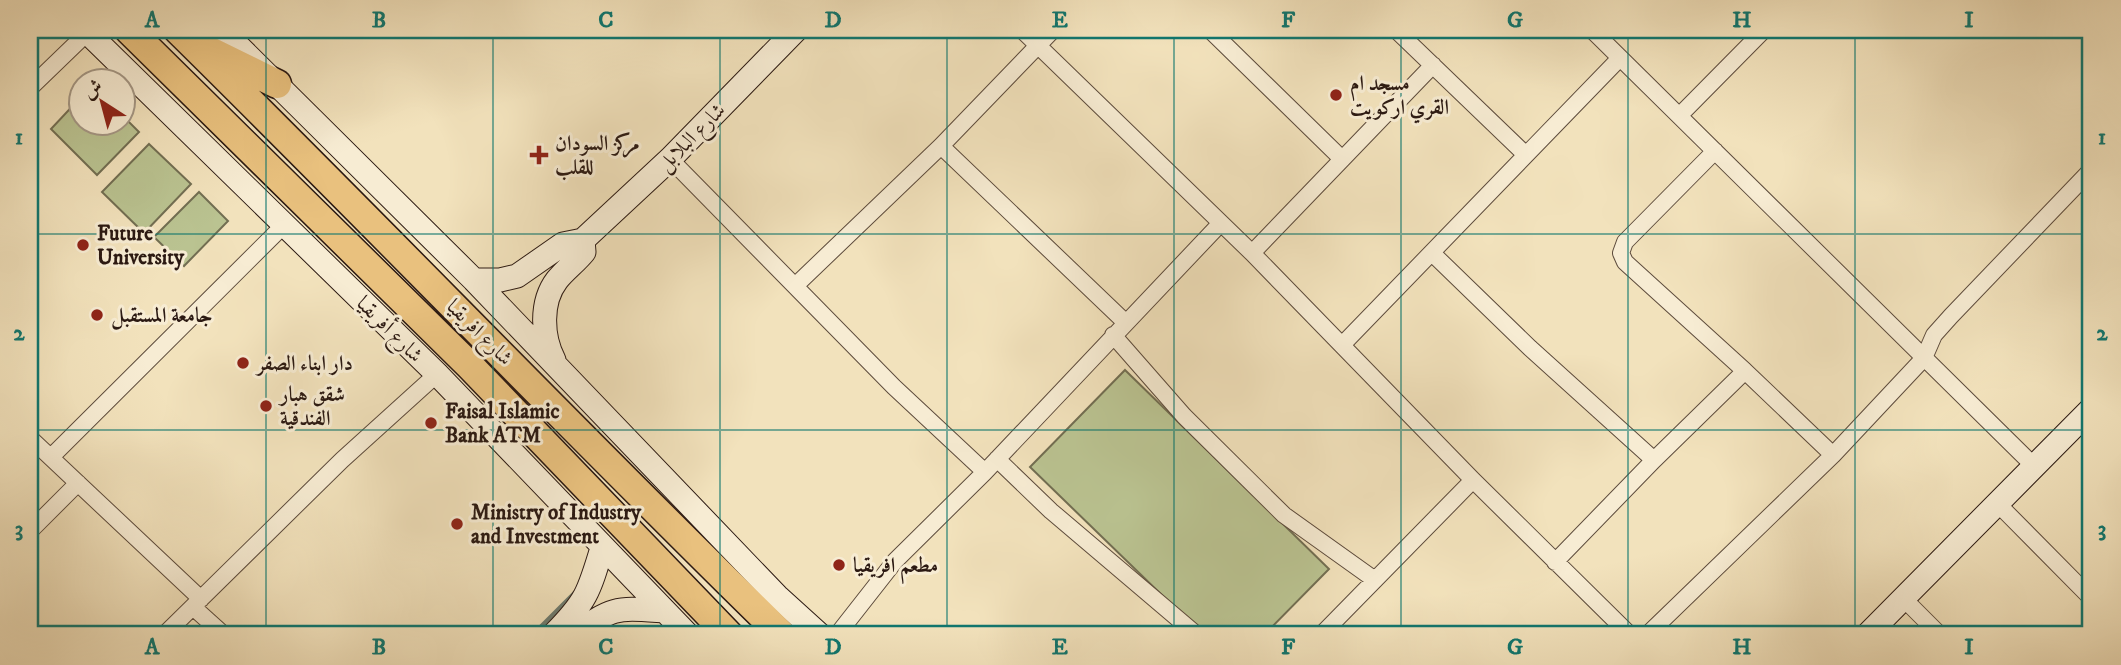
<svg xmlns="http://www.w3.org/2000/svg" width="2121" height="665" font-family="'IM FELL DW Pica',Amiri,serif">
<rect width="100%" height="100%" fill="#f2e2bc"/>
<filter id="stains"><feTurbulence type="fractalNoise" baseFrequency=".00286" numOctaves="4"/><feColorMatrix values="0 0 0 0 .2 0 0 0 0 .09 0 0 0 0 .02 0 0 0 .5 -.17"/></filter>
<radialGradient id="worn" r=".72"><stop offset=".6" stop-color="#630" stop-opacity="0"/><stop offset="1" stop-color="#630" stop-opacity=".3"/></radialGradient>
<path fill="#bac391" stroke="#726e52" stroke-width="2" d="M80,98V122H122L123,116L139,132L97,175L51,129Z
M149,144L191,184L144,233L102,192Z
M199,192L228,221L184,266L154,237Z
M1125,370L1329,569L1264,635H1203L1030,467Z"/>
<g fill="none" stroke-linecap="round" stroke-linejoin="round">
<path stroke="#6e7c70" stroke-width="5" d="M533,635L575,593"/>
<defs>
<path id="street" d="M1022,30L1252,253L1473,480L1630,635
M1210,30L1342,159
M1396,30L1526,155
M1592,30L2034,466
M30,88L88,32
M1680,115L1764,30
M941,146L1125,322
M1715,151L1625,242L1621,253L1625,262L1745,371L1833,455
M670,159L894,387L985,472
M1252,253L1433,65
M1432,253L1530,348L1654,460
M795,286L941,146L1053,30
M1113,335L1184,416L1284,515L1375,580
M1342,345L1620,58
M30,438L201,599
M51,457L284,225
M997,459L1051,511L1197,635
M1997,503L2091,598
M30,531L78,483
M1555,562L1654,460L1745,371
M1904,599L1940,635
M193,607L224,635
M164,635L342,460L437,374
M837,635L895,561L985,472L1220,224
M1321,635L1473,480
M1647,635L1833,455L1924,358L1934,335L1951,316L2091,170"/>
<path id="secondary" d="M85,30L437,374L688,635
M222,30L474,280L777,596L820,635
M474,280H500L517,276L563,244L583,240L670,159L796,30
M554,360C542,337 540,302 557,280C565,270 576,262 584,252L583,240
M553,635C586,602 589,592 602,548
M574,635C614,606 616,608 665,611
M1867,635L2091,409"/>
<path id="highway" d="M129,30L471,367L729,635
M178,30C381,230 578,436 782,635
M210,51L277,84"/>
</defs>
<use href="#street" stroke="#5d4b3c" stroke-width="18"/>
<use href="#secondary" stroke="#2b1912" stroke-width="25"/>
<use href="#highway" stroke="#2b1912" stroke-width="31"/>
<use href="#street" stroke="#f7ecd3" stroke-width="16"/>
<use href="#secondary" stroke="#f7ecd3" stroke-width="23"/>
<use href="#highway" stroke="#e9c17e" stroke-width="28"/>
</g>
<path fill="none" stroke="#0f766e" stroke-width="2" stroke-opacity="0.55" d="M266,30V635M493,30V635M720,30V635M947,30V635M1174,30V635M1401,30V635M1628,30V635M1855,30V635M30,234H2091M30,430H2091"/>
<g fill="#8f2418" stroke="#f7ecd3" stroke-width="2.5">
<circle cx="1336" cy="95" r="7"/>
<path d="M535.5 144.5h7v7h7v7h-7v7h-7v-7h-7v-7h7z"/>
<circle cx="83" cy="245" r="7"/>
<circle cx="97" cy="315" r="7"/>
<circle cx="243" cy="363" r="7"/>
<circle cx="266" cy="406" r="7"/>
<circle cx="431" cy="423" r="7"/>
<circle cx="457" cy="524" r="7"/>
<circle cx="839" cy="565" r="7"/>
</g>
<g text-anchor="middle" stroke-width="6" stroke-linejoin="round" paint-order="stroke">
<g font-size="21" font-weight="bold" fill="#2b1912" stroke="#f7ecd3" text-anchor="start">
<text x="1350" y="90">مسجد ام<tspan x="1350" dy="24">القري اركويت</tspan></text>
<text x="555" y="150">مركز السودان<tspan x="555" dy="24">للقلب</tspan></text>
<text x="97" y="240">Future<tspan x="97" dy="24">University</tspan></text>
<text x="111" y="322">جامعة المستقبل</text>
<text x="257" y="370">دار ابناء الصفر</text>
<text x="280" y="401">شقق هبار<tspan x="280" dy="24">الفندقية</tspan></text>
<text x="445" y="418">Faisal Islamic<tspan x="445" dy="24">Bank ATM</tspan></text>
<text x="471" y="519">Ministry of Industry<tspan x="471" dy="24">and Investment</tspan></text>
<text x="853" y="572">مطعم افريقيا</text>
</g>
<g font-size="21" fill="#2b1912" stroke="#f7ecd3">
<text transform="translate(691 137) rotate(-45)" y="7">شارع البلابل</text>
<text transform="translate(390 329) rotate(45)" y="7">شارع أفريقيا</text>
<text transform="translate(480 332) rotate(45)" y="7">شارع افريقيا</text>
</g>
</g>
<rect width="2121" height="665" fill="none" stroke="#f2e2bc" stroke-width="77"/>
<g transform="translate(102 102) rotate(324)"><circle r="33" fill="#f7ecd3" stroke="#a59886" stroke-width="2"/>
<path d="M0-5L12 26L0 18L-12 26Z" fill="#8f2418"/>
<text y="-10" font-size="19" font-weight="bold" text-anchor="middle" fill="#2b1912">ش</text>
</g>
<rect x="38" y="38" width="2044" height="588" fill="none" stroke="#0f766e" stroke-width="2.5"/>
<g font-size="23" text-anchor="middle" font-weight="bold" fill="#0f766e">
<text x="152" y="27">A</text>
<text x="379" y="27">B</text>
<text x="606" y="27">C</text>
<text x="833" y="27">D</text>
<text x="1060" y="27">E</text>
<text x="1288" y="27">F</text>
<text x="1515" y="27">G</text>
<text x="1742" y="27">H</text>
<text x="1969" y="27">I</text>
<text x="19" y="144">1</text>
<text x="2102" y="144">1</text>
<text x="19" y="340">2</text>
<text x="2102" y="340">2</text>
<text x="19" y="536">3</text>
<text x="2102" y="536">3</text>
<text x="152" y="654">A</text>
<text x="379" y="654">B</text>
<text x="606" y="654">C</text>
<text x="833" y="654">D</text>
<text x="1060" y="654">E</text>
<text x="1288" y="654">F</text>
<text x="1515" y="654">G</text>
<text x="1742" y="654">H</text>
<text x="1969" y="654">I</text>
</g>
<rect width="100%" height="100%" filter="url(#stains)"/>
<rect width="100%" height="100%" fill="url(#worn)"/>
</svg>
